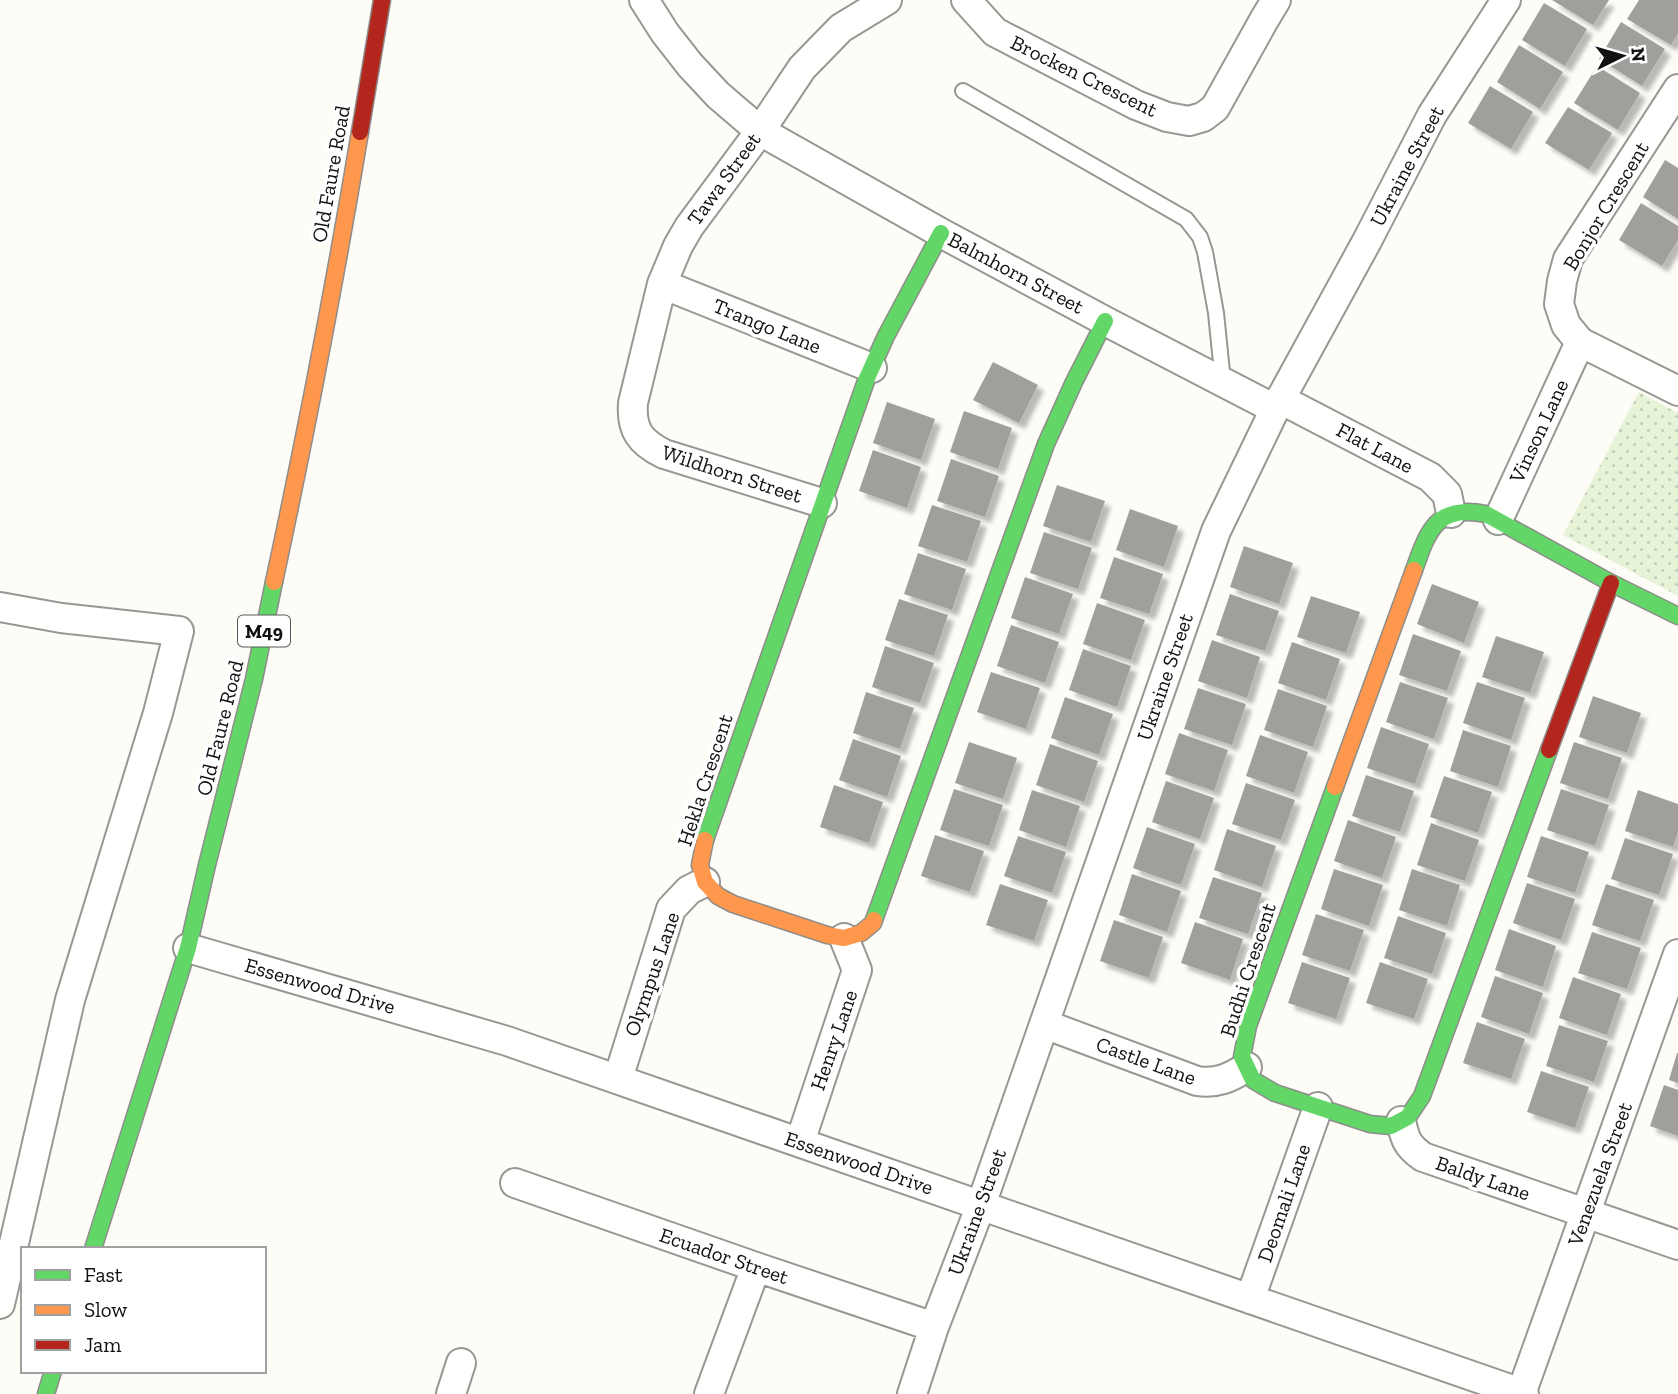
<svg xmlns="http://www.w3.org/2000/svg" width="1678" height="1394" font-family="'Zilla Slab',serif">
<defs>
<pattern id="grass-dots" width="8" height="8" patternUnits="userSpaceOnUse" patternTransform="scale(1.75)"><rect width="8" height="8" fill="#e7f3d7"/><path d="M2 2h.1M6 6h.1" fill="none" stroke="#c5cfb8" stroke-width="1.8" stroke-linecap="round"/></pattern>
<filter id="shadow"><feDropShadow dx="6" dy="6" stdDeviation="2" flood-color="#0004"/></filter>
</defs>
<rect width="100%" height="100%" fill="#fdfcf7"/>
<path fill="url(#grass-dots)" d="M1639,392L1678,413V596L1563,535Z"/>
<path fill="#a19f9c" filter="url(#shadow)" d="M1552,0H1609L1593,25Z
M1639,0H1678V34L1671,45L1627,19Z
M1544,3L1587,29L1565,66L1522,40Z
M1621,22L1665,49L1642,86L1599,59Z
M1519,45L1563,72L1540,109L1497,82Z
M1597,66L1640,93L1618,130L1574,103Z
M1490,86L1533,112L1511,149L1468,123Z
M1568,107L1612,133L1589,170L1545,143Z
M1665,160L1678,168V219L1643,197Z
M1641,203L1678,226V240L1662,266L1619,240Z
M993,362L1038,385L1019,423L973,400Z
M887,402L935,419L921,460L873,443Z
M964,411L1012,428L998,469L950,452Z
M873,450L921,467L907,508L859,491Z
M951,459L999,476L985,517L937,501Z
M1057,485L1105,501L1091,542L1043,526Z
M932,505L981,521L967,562L918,546Z
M1130,509L1178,526L1164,567L1116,550Z
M1044,532L1092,548L1078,589L1030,573Z
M1244,546L1293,563L1279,604L1230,587Z
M918,553L966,569L952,610L904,594Z
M1114,557L1163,574L1149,614L1100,598Z
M1025,577L1073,594L1059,634L1011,618Z
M1432,584L1479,602L1464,643L1417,624Z
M1230,594L1279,611L1265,651L1216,635Z
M1311,596L1360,612L1346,653L1297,637Z
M899,599L948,615L934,656L885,640Z
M1097,603L1145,620L1131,660L1083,644Z
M1011,625L1059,642L1045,683L997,666Z
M1413,634L1461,651L1447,691L1399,675Z
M1496,636L1544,652L1530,693L1482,677Z
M1212,640L1260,657L1247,698L1198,681Z
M1292,642L1340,659L1326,700L1278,683Z
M885,646L934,663L920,703L872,687Z
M1083,649L1131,666L1117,707L1069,690Z
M991,672L1040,688L1026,729L977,712Z
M1400,682L1448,698L1434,739L1386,722Z
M1477,682L1525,698L1511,740L1463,723Z
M1198,688L1246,704L1232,745L1184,729Z
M1278,689L1327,706L1313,747L1264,730Z
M866,692L914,708L900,749L853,733Z
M1593,696L1641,713L1627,753L1579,737Z
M1065,697L1113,714L1099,755L1051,738Z
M1381,727L1429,744L1415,784L1367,768Z
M1463,730L1511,746L1498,787L1450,771Z
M1179,733L1228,750L1214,791L1165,774Z
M1260,735L1308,752L1294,793L1246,776Z
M853,739L901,756L887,797L839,780Z
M969,742L1017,758L1003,799L955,783Z
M1574,742L1622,758L1608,799L1560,783Z
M1050,744L1098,761L1084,802L1036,785Z
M1366,775L1414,791L1400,832L1352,816Z
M1444,776L1492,792L1478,833L1430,817Z
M1166,781L1214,798L1200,839L1152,822Z
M1246,783L1295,800L1281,840L1232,824Z
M834,785L883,802L869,843L820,827Z
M954,789L1003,805L989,846L940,830Z
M1561,789L1609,805L1595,846L1547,830Z
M1032,790L1080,806L1066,847L1019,830Z
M1638,790L1678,804V832L1673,847L1625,831Z
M1348,820L1396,837L1382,878L1334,861Z
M1431,823L1479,840L1465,881L1417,865Z
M1147,827L1195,844L1181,885L1133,868Z
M1227,829L1276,846L1262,887L1214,870Z
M935,835L984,851L970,892L921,876Z
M1018,836L1066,852L1052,893L1004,876Z
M1541,836L1589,852L1575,893L1527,877Z
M1625,838L1673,854L1659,895L1611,879Z
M1334,869L1383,885L1369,926L1321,909Z
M1412,869L1460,885L1447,926L1399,910Z
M1132,874L1181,891L1167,932L1119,915Z
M1213,877L1262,893L1248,934L1199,918Z
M1527,883L1575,899L1561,940L1513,923Z
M1000,884L1048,900L1034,941L986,925Z
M1606,884L1654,900L1640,941L1592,925Z
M1316,914L1364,930L1350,971L1302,955Z
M1398,916L1446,933L1432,974L1384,958Z
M1114,920L1163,937L1149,978L1100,961Z
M1195,922L1243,939L1230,980L1181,963Z
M1509,929L1556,946L1543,987L1495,970Z
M1592,932L1641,948L1627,989L1578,973Z
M1302,962L1350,978L1336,1019L1288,1003Z
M1380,962L1428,979L1414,1019L1366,1003Z
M1495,976L1543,993L1529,1034L1481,1017Z
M1573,977L1621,994L1607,1035L1559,1018Z
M1477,1022L1525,1039L1511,1079L1463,1063Z
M1559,1025L1608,1041L1594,1082L1546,1066Z
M1677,1053H1678V1083L1669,1080Z
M1541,1071L1589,1087L1575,1128L1527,1112Z
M1664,1085L1678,1090V1136L1650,1126Z"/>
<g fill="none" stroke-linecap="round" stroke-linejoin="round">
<defs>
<path id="lane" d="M963,91L1186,219L1200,237L1205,252L1216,313L1223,382"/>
<path id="street" d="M644,0L665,33L690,65L718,95L760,131L941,233L1105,321L1275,409
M966,0L995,32L1136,105L1167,117L1189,121L1203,117L1215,108L1264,20L1276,0
M1678,89L1568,259L1562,281L1559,304L1566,325L1580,342L1678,391
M662,284L872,368
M1280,399L1430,477L1447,494L1451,513
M822,503L664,454C640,442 631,430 633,403L662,284L678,246L689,227L760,131L802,68L841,28L887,0
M1498,520L1580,342
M0,607L61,618L179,631L158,713L70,1000L0,1304
M188,948L507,1041L1524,1394
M1044,1024L1197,1081C1217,1084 1230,1078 1247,1067
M618,1079L671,909L689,890L705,882
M1401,1121C1405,1139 1407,1146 1423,1157L1678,1245
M800,1142L857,970L844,938
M515,1183L756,1267L934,1327
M1250,1299L1318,1107
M451,1394L461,1363
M709,1394L756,1267
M912,1394L934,1327L981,1205L1216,531L1275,409L1367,241L1432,115L1506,0
M1521,1394L1678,954"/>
<path id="fast" d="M1414,570C1428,530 1437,504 1486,514L1611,583L1678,616
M1335,787L1248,1026L1242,1057L1253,1080L1275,1093L1370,1124L1391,1126L1408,1117L1422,1096L1549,750
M705,840L867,378L886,336L941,233
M874,920L1046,444L1074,382L1105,321
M93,1249L188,948L207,865L254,679L274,582
M46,1394L53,1371"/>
<path id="slow" d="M274,582C306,433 335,282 360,132
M1335,787L1414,570
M705,840L700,865L705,882L718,896L733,904L827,935L844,938L861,933L873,923L874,920"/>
<path id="jam" d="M360,132L382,0
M1549,750L1611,583"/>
</defs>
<use href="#lane" stroke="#979795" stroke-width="18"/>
<use href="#street" stroke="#979795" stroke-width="32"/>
<use href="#fast" stroke="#8e8d8b" stroke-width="19"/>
<use href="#slow" stroke="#8e8d8b" stroke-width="19"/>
<use href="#jam" stroke="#8e8d8b" stroke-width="19"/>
<use href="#lane" stroke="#fffffe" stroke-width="14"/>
<use href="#street" stroke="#fffffe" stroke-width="28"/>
<use href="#fast" stroke="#63d668" stroke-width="16"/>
<use href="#slow" stroke="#ff974d" stroke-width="16"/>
<use href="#jam" stroke="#b3261e" stroke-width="16"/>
</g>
<g text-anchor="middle" stroke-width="7" stroke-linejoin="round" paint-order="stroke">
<rect fill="#fff" stroke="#585858" stroke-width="2" x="238" y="615.5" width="52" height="31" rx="5"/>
<g font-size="19" font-weight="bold" fill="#111">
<text x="264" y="638">M49</text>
</g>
<g font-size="21" fill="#111" stroke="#fff">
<text transform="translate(1084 76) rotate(26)" y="7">Brocken Crescent</text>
<text transform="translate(1407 166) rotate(-62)" y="7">Ukraine Street</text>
<text transform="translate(331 174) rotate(-80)" y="7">Old Faure Road</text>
<text transform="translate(724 179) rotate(-54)" y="7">Tawa Street</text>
<text transform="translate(1606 206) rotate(-59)" y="7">Bonjor Crescent</text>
<text transform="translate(1016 273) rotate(28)" y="7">Balmhorn Street</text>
<text transform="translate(767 326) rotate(22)" y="7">Trango Lane</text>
<text transform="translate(1539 431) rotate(-65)" y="7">Vinson Lane</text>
<text transform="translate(1375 448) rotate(28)" y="7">Flat Lane</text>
<text transform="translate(732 474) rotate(18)" y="7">Wildhorn Street</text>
<text transform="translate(1165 677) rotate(-71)" y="7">Ukraine Street</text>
<text transform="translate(220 728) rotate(-76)" y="7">Old Faure Road</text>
<text transform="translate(705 780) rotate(-72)" y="7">Hekla Crescent</text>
<text transform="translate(1248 970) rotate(-72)" y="7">Budhi Crescent</text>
<text transform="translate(652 974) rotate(-71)" y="7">Olympus Lane</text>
<text transform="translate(320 986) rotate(16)" y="7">Essenwood Drive</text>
<text transform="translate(834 1040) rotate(-71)" y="7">Henry Lane</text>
<text transform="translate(1146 1061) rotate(20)" y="7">Castle Lane</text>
<text transform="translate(859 1163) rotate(19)" y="7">Essenwood Drive</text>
<text transform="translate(1600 1174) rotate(-70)" y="7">Venezuela Street</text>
<text transform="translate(1483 1178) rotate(19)" y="7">Baldy Lane</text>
<text transform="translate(1284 1203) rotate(-71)" y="7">Deomali Lane</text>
<text transform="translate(977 1212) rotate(-70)" y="7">Ukraine Street</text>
<text transform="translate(724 1256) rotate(19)" y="7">Ecuador Street</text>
</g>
</g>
<rect x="21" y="1247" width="245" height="126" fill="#ffffff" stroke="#a0a0a0" stroke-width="2"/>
<rect x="35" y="1270" width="35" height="10" fill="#63d668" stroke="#a0a0a0" stroke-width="2"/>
<text x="84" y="1282" font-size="21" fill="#111111">Fast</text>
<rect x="35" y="1305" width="35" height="10" fill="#ff974d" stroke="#a0a0a0" stroke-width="2"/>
<text x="84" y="1317" font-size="21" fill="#111111">Slow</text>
<rect x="35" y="1340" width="35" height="10" fill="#b3261e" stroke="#a0a0a0" stroke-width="2"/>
<text x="84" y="1352" font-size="21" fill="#111111">Jam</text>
<g transform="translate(1622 56) rotate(85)" stroke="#ffffff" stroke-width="5" paint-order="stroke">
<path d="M0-5L12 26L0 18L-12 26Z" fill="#111111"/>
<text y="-10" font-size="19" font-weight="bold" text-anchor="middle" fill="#111111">N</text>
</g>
</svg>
